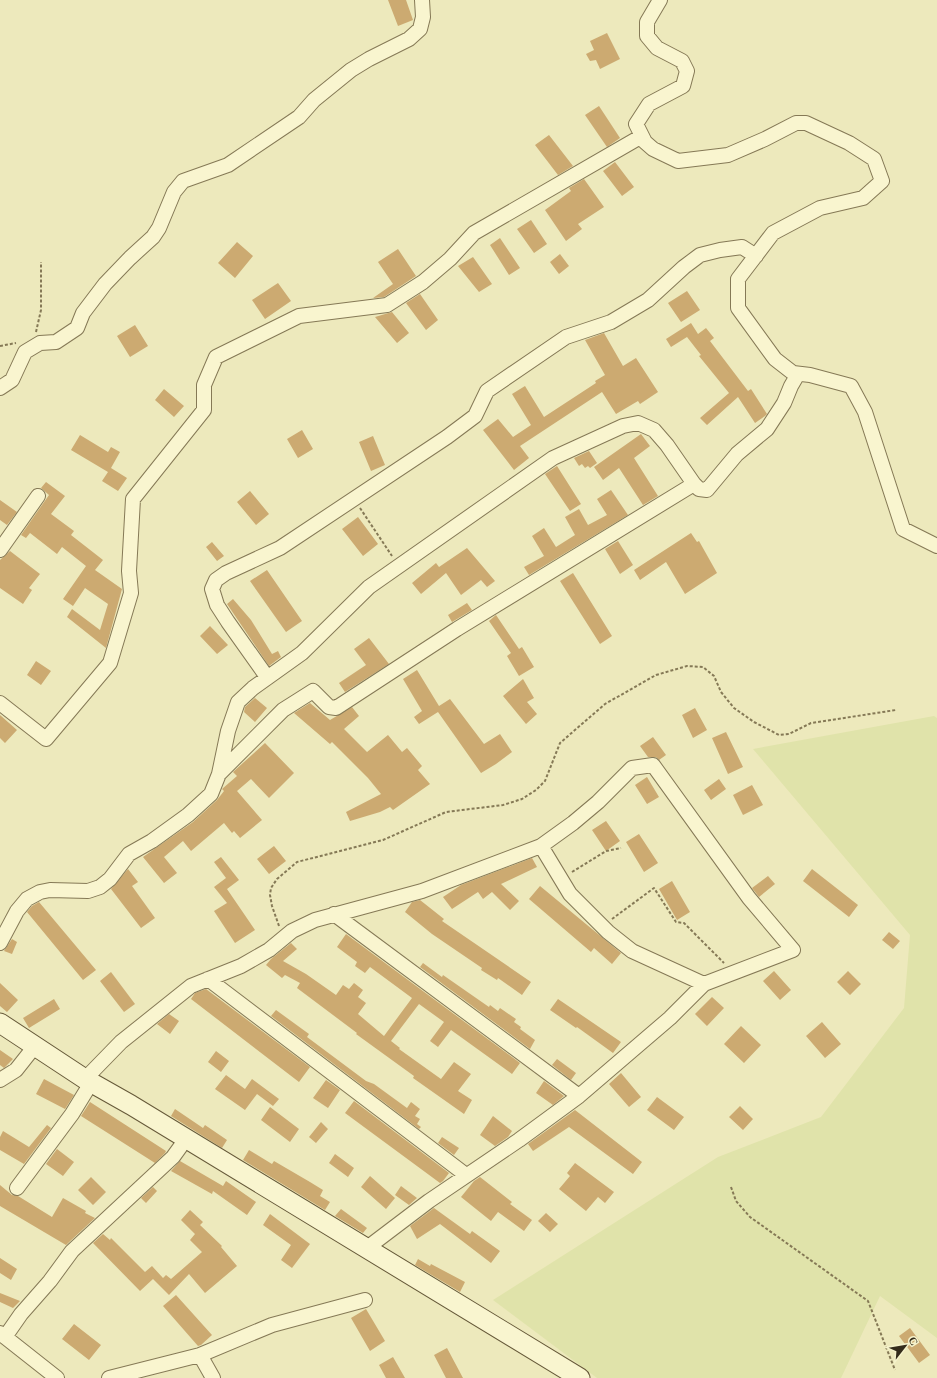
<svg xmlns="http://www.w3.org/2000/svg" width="937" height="1378" font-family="'Times New Roman',serif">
<rect width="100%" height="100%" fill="#ede9bc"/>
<path fill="#e0e3aa" d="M934,716L937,718V1338L880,1296L841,1378H597L493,1300L718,1157L821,1117L904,1008L910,935L753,749Z"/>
<path fill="#ccaa71" d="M388,0H406L413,20L398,26Z
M607,33L620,59L600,69L596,60L590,61L586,54L594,50L590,41Z
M599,106L620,138L607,147L585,115Z
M549,135L573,166L558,175L535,145Z
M615,162L634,187L622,196L603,171Z
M584,179L604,207L578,224L582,229L566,241L545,210L571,191L569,188Z
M531,220L547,244L534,253L517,229Z
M500,238L520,268L509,275L490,245Z
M237,242L253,256L235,278L218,263Z
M398,249L416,276L384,297L373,298L393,284L378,262Z
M560,254L569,266L559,274L550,262Z
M473,257L492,284L479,292L458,266Z
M278,283L291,301L265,319L252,300Z
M687,291L700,310L681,322L668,303Z
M420,294L438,320L426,330L406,303Z
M392,312L409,333L397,343L375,317Z
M691,323L698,334L706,328L714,338L710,341L748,391L751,389L767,414L765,416L755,423L738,397L707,425L700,418L729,393L699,356L701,355L687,337L671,347L666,339Z
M135,325L148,346L130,357L117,336Z
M604,333L623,366L636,358L658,392L640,404L638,401L616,414L602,392L520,446L529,458L514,470L483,430L498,419L513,437L531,425L512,394L525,386L544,417L596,383L595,381L605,375L585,340Z
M164,389L184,406L174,417L155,400Z
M302,430L313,449L298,458L287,439Z
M641,434L650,446L634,458L658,496L643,505L619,468L603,480L594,467Z
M80,435L108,452L111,447L120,452L111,468L127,478L118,491L102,481L108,472L71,450Z
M373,436L385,465L371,471L359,442Z
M589,451L597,463L590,468L588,466L585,468L582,464L579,466L574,458Z
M557,466L581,504L570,511L545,474Z
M46,482L65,496L51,514L74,531L71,535L103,560L95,570L122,589L106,648L67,617L72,609L100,630L108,604L85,588L73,606L63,599L86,566L62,547L57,554L30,533L26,538L21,535L49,495L41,488Z
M611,490L628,515L529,575L524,567L544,556L532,536L544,528L556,547L575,535L565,517L579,509L588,525L607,515L597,499Z
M250,491L269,514L256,525L237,502Z
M0,500L17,512L7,525L0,520Z
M358,517L378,544L363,556L342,529Z
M691,533L697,542L699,541L717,573L685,594L666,562L640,580L634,570Z
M618,541L633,565L620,574L605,549Z
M212,542L224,556L217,561L206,547Z
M467,548L495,581L487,587L481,580L461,595L446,573L421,594L412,583L436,563L439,567Z
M10,551L40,574L29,588L32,590L23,604L0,588V560Z
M267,570L302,621L286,632L250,581Z
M573,573L612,636L600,644L560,581Z
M233,599L251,620L272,654L278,651L281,657L269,666L227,604Z
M467,603L472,610L452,622L448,615Z
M496,615L519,649L522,647L534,667L519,676L507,656L511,653L489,621Z
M210,626L228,645L217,654L200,636Z
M369,638L389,664L345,692L339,683L366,665L354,649Z
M36,661L51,671L41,685L27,675Z
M417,670L439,706L450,699L484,744L500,734L512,752L496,764L481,773L438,712L419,724L414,717L422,711L403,679Z
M523,679L534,698L527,702L537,714L526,724L503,696Z
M255,698L267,708L255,722L244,712L245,707Z
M310,703L330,720L352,707L359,716L344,729L367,752L388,735L402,752L407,748L422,766L418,770L430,784L393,810L390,807L380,812L350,821L346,812L381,794L368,778L332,742L330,744L294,713Z
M695,708L707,730L693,738L682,715Z
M0,715L17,730L5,743L0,738Z
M726,732L743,767L728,774L712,738Z
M653,737L666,755L659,760L656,757H648L640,746Z
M265,743L294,773L269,798L251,779L237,791L262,820L240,838L234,831L232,833L224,823L191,851L183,841L164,857L177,873L164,883L143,857L193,822L217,800L224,791L222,789L237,776L233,772Z
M647,777L659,797L647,804L635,785Z
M719,779L726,789L711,800L704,790Z
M752,785L763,805L743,815L733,795Z
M606,821L620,841L606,851L592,830Z
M639,834L658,863L644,872L626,842Z
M274,846L286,861L269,874L257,859Z
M221,857L239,880L227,889L255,930L235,943L214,911L227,903L214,887L226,878L214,862Z
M532,858L537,867L501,884L519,901L510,910L492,892L483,899L478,892L452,909L443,897L461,885Z
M128,869L138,882L132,886L155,918L141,928L111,889Z
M812,869L858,905L849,917L803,881Z
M768,876L775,884L759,897L752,888Z
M672,881L690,912L677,920L659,889Z
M540,886L621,953L612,964L594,948L591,952L529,899Z
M420,900L444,919L442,921L531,982L522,995L498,978L497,980L481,970L482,968L432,934L405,912L412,902Z
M39,902L96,970L83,980L27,912L32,906Z
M889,932L900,941L893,949L882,940Z
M346,934L520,1063L512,1074L451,1030L438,1047L430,1041L444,1022L419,1004L391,1041L400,1048L399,1049L441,1079L454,1062L471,1074L458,1091L472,1100L464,1114L413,1078L414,1076L356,1034L357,1033L297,988L300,983L285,975L282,978L266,965L271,959L291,943L297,949L283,961L306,974L336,995L343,985L349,989L354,983L363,990L358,997L366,1003L358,1014L384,1036L412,998L370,967L365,973L355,966L357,962L337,947Z
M12,939L17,942L12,954L4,951Z
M423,963L442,977L443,975L489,1007L490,1005L498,1011L500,1008L516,1019L514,1022L521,1027L520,1029L535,1040L530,1049L420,967Z
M774,971L791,990L780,1000L763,981Z
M848,971L861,984L850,995L837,982Z
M111,972L135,1004L124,1012L100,981Z
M0,983L18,1000L7,1012L0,1006Z
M206,989L310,1067L299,1082L191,999L195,993Z
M712,997L724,1008L707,1026L695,1014Z
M54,999L60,1009L29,1028L23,1018Z
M558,999L621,1042L613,1053L577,1027L576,1028L550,1010Z
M276,1010L309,1034L307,1037L366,1081L374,1084L407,1108L411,1102L420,1109L415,1116L420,1119L417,1124L421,1127L419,1129L271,1016Z
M169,1014L179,1021L170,1034L157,1024Z
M822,1022L841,1044L825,1058L806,1036Z
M741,1026L761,1045L744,1063L724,1044Z
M0,1050L13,1059L4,1068L0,1065Z
M216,1051L229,1061L221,1072L208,1062Z
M557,1059L576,1073L571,1080L552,1065Z
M621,1073L641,1097L629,1107L609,1084Z
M226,1075L245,1089L252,1079L279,1099L273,1106L257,1094L245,1110L215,1089Z
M44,1079L74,1095L65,1109L36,1094Z
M326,1080L340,1090L328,1108L313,1098Z
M544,1081L564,1096L553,1105L536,1093Z
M657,1097L684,1117L674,1130L647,1110Z
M354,1101L449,1173L443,1181L440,1183L345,1113Z
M90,1102L166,1151L165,1153L155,1163L81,1116Z
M740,1106L753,1119L743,1130L729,1117Z
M270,1107L299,1129L290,1142L261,1120Z
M175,1109L203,1128L205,1125L227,1140L222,1148L171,1116Z
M575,1110L642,1162L633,1174L569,1127L533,1151L528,1144Z
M493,1116L512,1131L508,1137L495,1146L480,1135Z
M321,1122L328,1129L316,1143L309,1137Z
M47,1125L51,1128L24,1164L0,1150V1137L3,1131L29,1147Z
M442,1137L459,1148L454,1155L438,1143Z
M57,1149L74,1162L63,1176L46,1164Z
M249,1150L272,1164L274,1161L310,1182L323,1190L320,1196L330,1202L325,1210L243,1160Z
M335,1154L354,1168L348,1177L329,1163Z
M180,1161L223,1186L226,1181L256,1202L247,1215L213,1191L212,1194L171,1171Z
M575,1163L614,1192L605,1203L598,1197L586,1211L559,1189L570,1176L567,1173Z
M370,1176L395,1198L386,1209L361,1187Z
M91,1177L106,1192L93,1205L78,1190Z
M480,1177L512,1202L510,1204L532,1220L524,1231L498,1212L491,1221L461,1197L474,1181Z
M0,1185L12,1195L18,1196L52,1217L63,1198L86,1211L85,1213L95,1218L66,1245L0,1206Z
M401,1186L417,1198L409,1205L395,1195Z
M153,1187L157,1191L146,1203L141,1198Z
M434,1208L470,1234L472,1231L500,1251L491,1263L440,1224L417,1239L410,1226Z
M341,1209L367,1228L363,1233L335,1216Z
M190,1210L203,1222L200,1225L222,1246L221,1247L237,1266L205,1293L189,1274L169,1295L153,1279L140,1291L93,1243L103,1234L110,1240L111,1238L145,1272L152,1266L163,1278L166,1275L171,1279L202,1252L190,1240L195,1234L181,1220Z
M546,1213L558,1224L550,1232L538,1221Z
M270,1214L310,1244L292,1268L281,1260L291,1245L263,1225Z
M0,1258L17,1269L11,1280L0,1273Z
M418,1259L430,1266L431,1264L465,1282L460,1292L415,1265Z
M0,1293L20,1301L13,1308L0,1302Z
M176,1295L212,1335L201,1345L198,1346L163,1306Z
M366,1309L385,1341L370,1351L351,1318Z
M74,1324L101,1345L89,1360L62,1339Z
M910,1328L930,1355L919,1363L899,1336Z
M447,1348L463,1378H446L434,1355Z
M393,1357L405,1378H386L379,1365Z"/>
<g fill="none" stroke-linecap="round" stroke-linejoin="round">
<defs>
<path id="street" d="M660,0L647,22V36L657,48L682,61L687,71L683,86L649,104L636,124L645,142L653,149L678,161L728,155L765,139L796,123H806L849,143L874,159L882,181L863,198L820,208L773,233L738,279V308L775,359L793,373L810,375L851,386L865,412L903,529L937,546
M0,388L12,380L25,352L40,343L56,342L77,328L83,313L105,284L130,258L153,237L159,228L174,192L183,181L228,165L299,117L314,100L351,70L369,59L409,39L420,29L423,17L422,0
M0,550L38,496
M267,677L228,622L217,605L212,589L216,580L226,573L280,548L447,437L475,416L487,391L566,337L611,322L648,300L684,267L700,255L720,250L742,247L756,256
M0,703L46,739L110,663L131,593L129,571L133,499L204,410V385L216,357L299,316L387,305L423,282L450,259L474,233L642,136
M219,774L283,710L313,691L329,707L336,708L457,629L694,484L699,489L707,490L737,454L767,429L784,403L791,386L798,374
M334,914L579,1096
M0,943L17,911L27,899L40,892L50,890L88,891L100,887L110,879L129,854L152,841L188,815L211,794L219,774L228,731L238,702L253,688L302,653L369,587L553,458L623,426L638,423L654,430L667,445L694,484
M208,979L466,1175
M85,1079L121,1042L191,986L241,966L269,950L292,931L315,920L422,891L541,846L570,894L608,932L632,951L704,984L793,950L749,898L653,765L632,768L598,802L573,823L541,846
M0,1080L16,1070L35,1046
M17,1188L72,1114L91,1083
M367,1248L429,1201L519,1140L579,1096L670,1018L704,984
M0,1333L57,1378
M5,1337L21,1314L50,1281L72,1251L173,1157L186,1139
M200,1355L213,1378
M109,1378L200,1355L272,1325L365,1300"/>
<path id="secondary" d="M0,1023L85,1079L131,1105L580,1378"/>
</defs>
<use href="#street" stroke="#857956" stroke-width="16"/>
<use href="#secondary" stroke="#665939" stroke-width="21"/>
<path stroke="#857956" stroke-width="2" stroke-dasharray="3 2" stroke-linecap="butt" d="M36,332L41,310V262
M0,346L16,343
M360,508L392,556
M572,872L606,851L621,848
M612,919L654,888L676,922L684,923L724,963
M279,926L272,906L270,895L271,888L277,879L297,862L383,840L446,812L503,805L522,799L536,790L545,781L560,743L605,704L656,675L687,666L703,667L714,676L721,692L734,708L754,722L779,735L789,734L811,723L896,710
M731,1187L736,1201L750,1217L868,1301L895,1370"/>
<use href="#street" stroke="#f9f5cf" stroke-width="14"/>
<use href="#secondary" stroke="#f9f5cf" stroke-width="19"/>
</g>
<g transform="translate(905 1346) rotate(59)" stroke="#f5f2cb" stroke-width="3" paint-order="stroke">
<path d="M0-3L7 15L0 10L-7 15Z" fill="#342c1b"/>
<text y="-6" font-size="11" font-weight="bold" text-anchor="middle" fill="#342c1b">С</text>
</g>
</svg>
